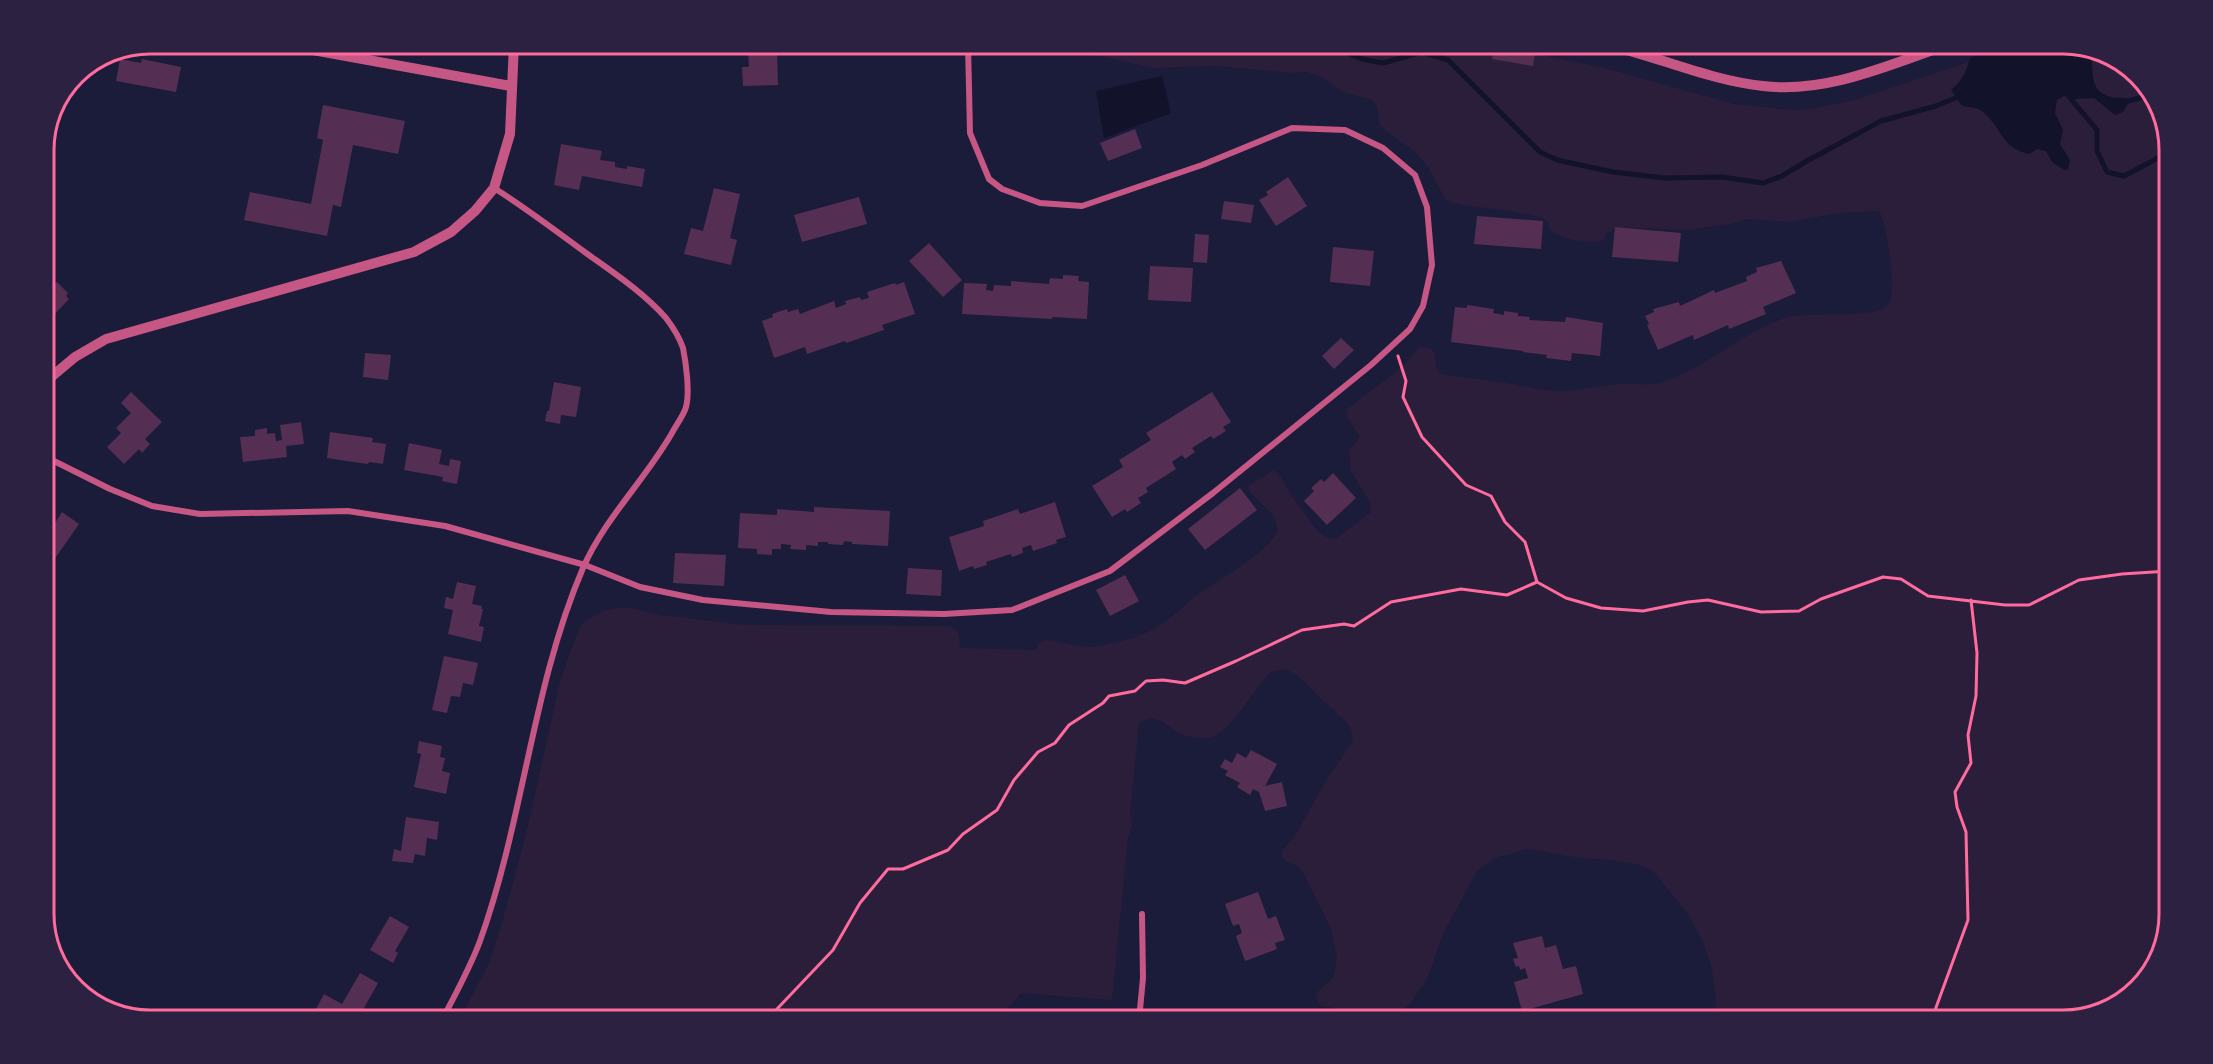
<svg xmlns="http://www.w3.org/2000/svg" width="2213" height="1064" font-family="Figtree,sans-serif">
<rect width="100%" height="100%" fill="#1b1b3a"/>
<path fill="#2a1e3b" d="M1008,44H1451L1527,52L1601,67L1734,104L1793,110L1811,109L1854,100L2023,44H2063L2110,54L2151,90L2169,143V914L2159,961L2122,1003L2064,1020H1718L1712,969L1703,942L1688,914L1652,870L1637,864L1609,860L1580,858L1528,849L1494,858L1477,871L1443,934L1427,979L1410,1004L1400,1012L1394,1015L1380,1016L1322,1006L1318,1002L1316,996L1319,990L1333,978L1337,958L1331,929L1303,872C1297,863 1289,864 1282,858V851L1295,836L1324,784L1351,744C1353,739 1353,735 1351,730C1346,718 1331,709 1322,700C1309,688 1290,658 1269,674C1251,693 1239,720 1217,735C1212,739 1205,738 1199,738C1195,737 1190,737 1185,736C1168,730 1160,710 1139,723L1130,813L1132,825L1128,838L1112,1000L1021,993L1009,1007L1004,1020H459L489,963L501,926L525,838L560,681L579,628L586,620L603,611L616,608H630L661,615L745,625L949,626C962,631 959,636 960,648L1037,650L1038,643L1044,640C1062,641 1081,649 1099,646C1116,643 1132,639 1148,632C1170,622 1184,604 1203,591C1226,575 1266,554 1278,530L1274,516L1250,492L1248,486L1274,470L1281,477L1291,495L1315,528L1325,537L1335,539L1371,512L1369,501L1351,471L1349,451L1360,437L1347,417L1346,410L1396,372L1420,347L1432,349L1435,355L1436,368L1440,373C1458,378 1476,378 1494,381C1518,384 1542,392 1566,391C1584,390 1602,385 1620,384C1637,383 1653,387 1669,380C1710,364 1744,332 1785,318C1806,311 1874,319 1887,306C1898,295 1887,226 1880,213L1877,211L1838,213L1791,222L1748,219L1730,224L1688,230L1617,227L1606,234L1603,240C1588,245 1563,240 1550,230C1549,227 1549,224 1547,221C1537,211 1467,208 1447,201C1436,185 1433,171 1419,156C1407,144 1392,137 1380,125L1377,106L1372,100L1341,91L1321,77L1307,72L1293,73L1215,66L1152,68L1101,56L1021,53L1015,51Z"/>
<path fill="#12122b" d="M2008,44L2038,51L2043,50L2050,44C2066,43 2081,44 2091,56C2094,74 2089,91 2111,97C2118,99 2124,96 2130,100L2123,112L2115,115L2094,98L2073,99L2064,96L2057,100L2055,113L2063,130L2060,144L2070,160L2068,169L2064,170L2052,162L2046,151L2037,149L2029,154C2000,147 2003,129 1983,112C1976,106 1969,108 1961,105L1951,90C1963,80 1966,72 1970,58Z
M1162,76L1171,113L1104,138L1096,91Z"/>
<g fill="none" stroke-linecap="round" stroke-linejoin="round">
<path stroke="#12122b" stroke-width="5" d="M1325,44L1362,59L1383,63L1422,52L1448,60L1540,152L1557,160L1613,172L1664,178L1722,177L1763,183L1782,176L1805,162L1881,121L1936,106L1960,96
M2066,93L2097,130V151L2107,172L2124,176L2160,157L2169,160
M2125,102L2153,94"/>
</g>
<path fill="#542f53" d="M631,44H656L653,51Z
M1494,46L1535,53L1533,66L1492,59Z
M777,51L778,85L743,86L742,67H749L748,52Z
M120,59L141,63L142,59L181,67L176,92L116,81Z
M95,61L93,75L78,73Z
M323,105L405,121L398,154L353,145L341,207L333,205L327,236L244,220L250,192L311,204L323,140L317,138Z
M1135,129L1142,148L1108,161L1100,143Z
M561,144L602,151L600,160L615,162V167L627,169V166L645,169L642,187L582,176L579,190L554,185Z
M1288,177L1307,206L1276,226L1259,200L1268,195L1266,192Z
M714,188L740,194L730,238L737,240L731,265L684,254L691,228L703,231Z
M859,197L867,224L802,242L794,215Z
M1224,201L1254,205L1251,223L1221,219Z
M1477,216L1543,221L1541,249L1474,244Z
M1615,227L1681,233L1678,262L1612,257Z
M1195,234L1209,235L1207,263L1193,262Z
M929,243L962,280L943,297L909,261Z
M1333,247L1374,251L1370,286L1330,282Z
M1781,261L1796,293L1763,307L1766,314L1729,329L1728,325L1694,340L1693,335L1658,350L1647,325L1649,324L1645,316L1654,312L1653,309L1679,302L1680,306L1714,290L1715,293L1747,281L1746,277L1757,272L1756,268Z
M1150,266L1193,268L1191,302L1148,300Z
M44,275L54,284L57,282L68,293L66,296L69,299L54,315L44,306Z
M1063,275L1079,276L1078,281L1089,282L1087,319L1052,317V319L962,314L964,283L987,284L986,290L993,291L994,285L1011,286V281L1049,284L1050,278L1063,279Z
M904,282L915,314L882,325L884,330L846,343L845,341L807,354L805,347L774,358L762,321L773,317L772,314L787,309L788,312L798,309L800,314L834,301L836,308L846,304L845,301L860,297L861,300L869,298L867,292L895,283L896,285Z
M1467,305L1494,309L1493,313L1504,315V311L1518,313V316L1530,317L1529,320L1565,322L1566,317L1603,323L1600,356L1572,353L1571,361L1546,358L1547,355L1523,352V351L1451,342L1455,307L1467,308Z
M1341,338L1354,350L1334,369L1322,356Z
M365,353L391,355L388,380L363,377Z
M554,382L581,387L576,417L561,415L560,424L545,421L547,411H549Z
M131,392L162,422L145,439L150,444L142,453L139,449L124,464L107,447L121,433L116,428L131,413L121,403Z
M1212,392L1231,422L1223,427L1226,431L1213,439L1211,436L1192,448L1195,452L1185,459L1182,455L1172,462L1176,469L1146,488L1148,492L1138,498L1141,503L1127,512L1125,509L1112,517L1092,486L1123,467L1119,460L1151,440L1146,433Z
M301,422L304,444L286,446L287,457L243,462L240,437L255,436V430L267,428V434L275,433L276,441L282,440L280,425Z
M330,432L373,438L372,442L386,444L383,464L370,462L367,464L327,458Z
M409,443L442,450L439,464L449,466L450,459L461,461L457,484L442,481L443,477L404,470Z
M1333,473L1356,498L1327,525L1304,501L1314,491L1311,488L1321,479L1324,482Z
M1240,488L1257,510L1205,550L1188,529Z
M1055,502L1066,537L1056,540L1057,543L1033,551L1031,545L1022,548L1023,553L1012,557L1011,554L986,562L987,565L974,569L973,566L959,571L949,537L984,526L983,521L1018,509L1020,514Z
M814,507L890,511L888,546L852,544V542L844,541L843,545L828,544V542H818V546L806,545V550L790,549L791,545L781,544V549H772V555L757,554V549L738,548L740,513L777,515V509L814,512Z
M62,512L79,524L47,570L44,568V536L47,532L44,528L50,520L55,523Z
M675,553L726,555L724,586L673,583Z
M908,568L942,570L941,596L906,594Z
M1125,575L1139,601L1110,616L1096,590Z
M457,582L476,586L472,604L482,606L481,609H483L479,626L484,627L481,642L448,634L453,610L444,608L446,597L453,599Z
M444,656L478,663L473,685L463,683L460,697L451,696L447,713L432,710Z
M419,741L442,746L440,757L445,758L442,771L450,773L446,794L414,787L421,754L417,753Z
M1251,750L1277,764L1265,786L1282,782L1287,806L1265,811L1259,792L1253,789L1250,795L1237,787L1240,783L1225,775L1228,771L1220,767L1225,759L1232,763L1237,753L1246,758Z
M406,817L439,822L437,840L427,838L425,856L415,854L413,863L392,861L394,849L401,851Z
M1258,892L1268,919L1276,916L1285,940L1275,943L1277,949L1245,961L1236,936L1242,933L1239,924L1233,926L1225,904Z
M390,916L409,927L395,951L398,953L393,963L370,950Z
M1542,936L1545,948L1556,945L1563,969L1576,966L1583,994L1522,1011L1514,982L1528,978L1525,968L1520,970L1519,966L1516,967L1513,959L1518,958L1513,943Z
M360,973L378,983L360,1015L370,1020H337L316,1009L324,994L342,1004Z"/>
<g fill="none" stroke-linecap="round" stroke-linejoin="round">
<path stroke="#ff6b9d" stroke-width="3" d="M1398,356L1406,381L1403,397L1422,437L1466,485L1491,496L1505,522L1525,542L1537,582L1566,598L1601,608L1643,611L1688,602L1708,600L1761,612L1799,611L1821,599L1883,577L1901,579L1928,596L2005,605H2029L2079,580L2122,574L2169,571
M770,1020L777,1009L833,950L860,903L888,869H903L948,850L963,834L997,810L1014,780L1038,752L1055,743L1069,725L1103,703L1109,696L1135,691L1146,681L1163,680L1185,683L1236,661L1302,630L1344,624L1354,626L1391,602L1461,589L1507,595L1537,582
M1929,1020L1934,1013L1968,920L1966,832L1957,807L1955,792L1971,763L1968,735L1976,696L1977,653L1971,600"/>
<path stroke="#c65784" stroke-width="6" d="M44,456L110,489L152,506L200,514L348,511L445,526L585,565L640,587L703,600L831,612L944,614L1012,610L1110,571L1213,493L1371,365L1410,329L1423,306L1432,265L1427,207L1415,175L1383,148L1345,130L1292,128L1202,165L1082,206L1040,203L1002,189L989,179L970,133L968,44
M442,1020C455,995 470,968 480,941C524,819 532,687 583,568C605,518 645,480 672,433C676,425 684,415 686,407C690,392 686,363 683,348C680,339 672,326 666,318C644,293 614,273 586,253C556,231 526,208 494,188
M1139,1020L1143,978L1142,914"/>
<path stroke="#c65784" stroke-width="10" d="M280,44L511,86
M1604,44C1657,56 1708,80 1763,86C1827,94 1891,64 1950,44
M44,383L75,357L106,339L414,252L451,232L475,211L494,188L510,134L514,44"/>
</g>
<path d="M0 0H2213V1064H0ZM150 54H2063A96 96 0 0 1 2159 150V914A96 96 0 0 1 2063 1010H150A96 96 0 0 1 54 914V150A96 96 0 0 1 150 54Z" fill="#2d2142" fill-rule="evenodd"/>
<path fill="none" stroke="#ff6b9d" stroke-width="3" d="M150 54H2063A96 96 0 0 1 2159 150V914A96 96 0 0 1 2063 1010H150A96 96 0 0 1 54 914V150A96 96 0 0 1 150 54Z"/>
</svg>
